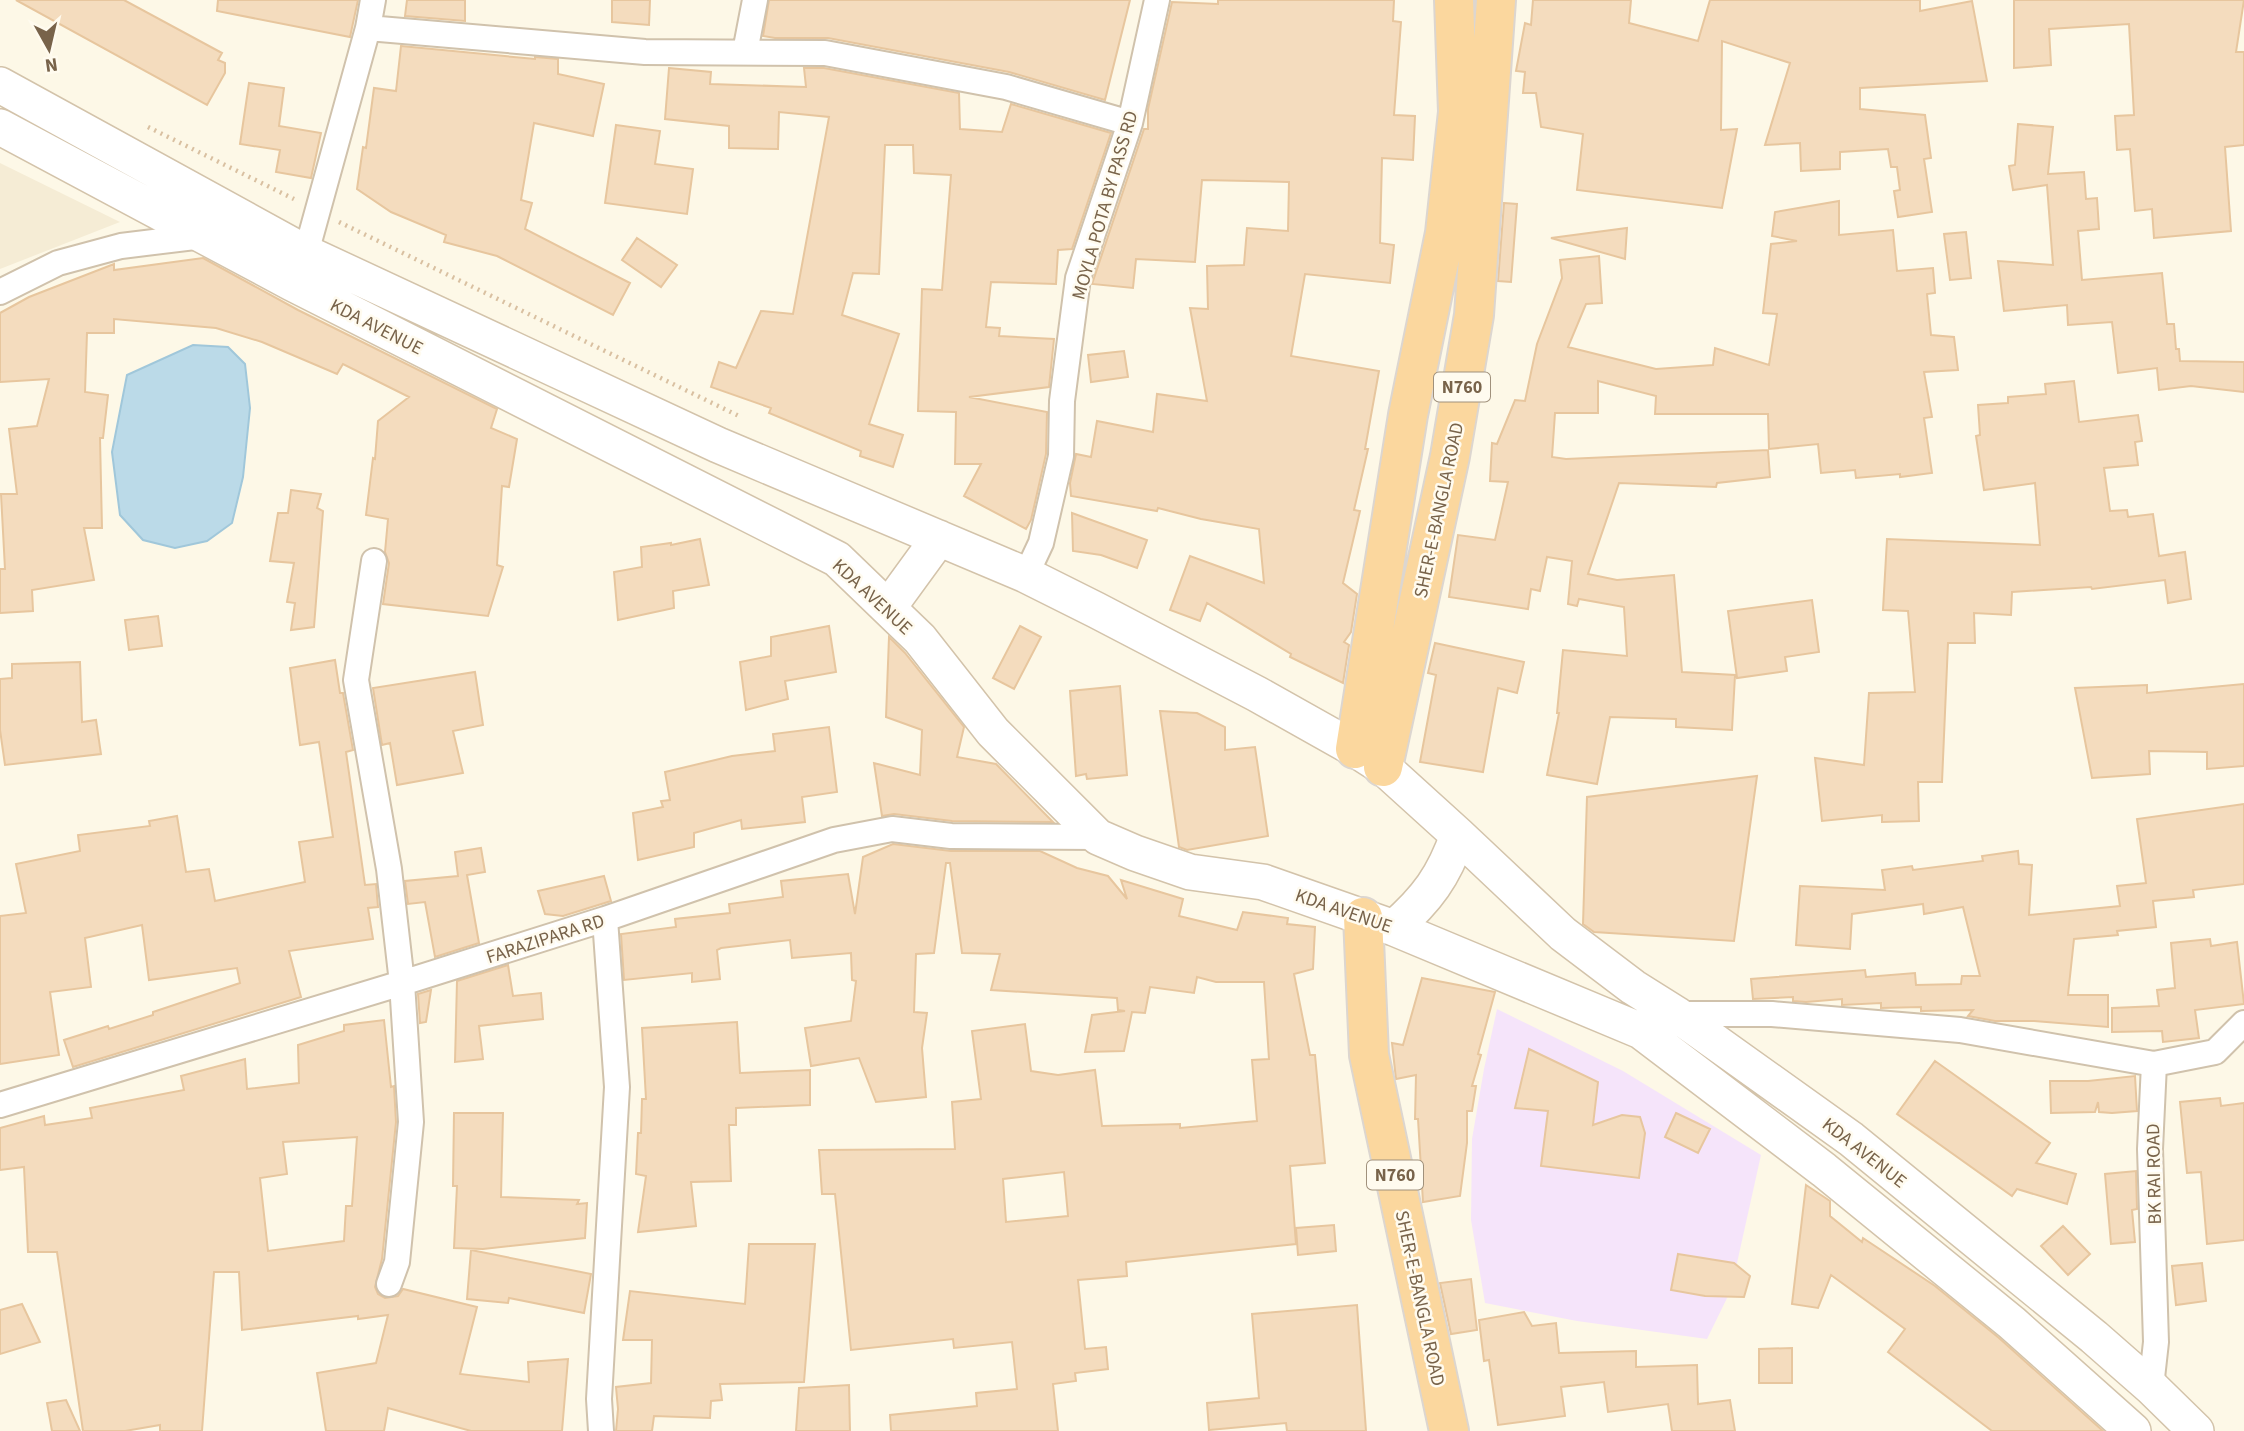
<svg xmlns="http://www.w3.org/2000/svg" width="2244" height="1431" font-family="'Source Sans 3',sans-serif">
<rect width="100%" height="100%" fill="#fdf8e7"/>
<path fill="#f5ecd5" d="M0,163L120,222L0,269Z"/>
<path fill="#f5e4fa" d="M1497,1009L1623,1071L1761,1155L1731,1290L1707,1339L1577,1321L1485,1303L1471,1220L1472,1139L1484,1069Z"/>
<path fill="#bbdae8" stroke="#a0c7da" stroke-width="2" d="M193,345L228,347L245,364L250,408L243,477L232,523L207,541L175,548L143,540L120,515L112,452L127,375Z"/>
<path fill="#f4dcbe" stroke="#e7c69e" stroke-width="2" fill-rule="evenodd" d="M16,0H124L222,53L218,60L225,63V73L207,105Z
M218,0H358L350,37L217,11Z
M407,0H465V21L405,16Z
M612,0H650L649,25L612,22Z
M769,0H1130L1105,100L1009,72L828,38H775L763,36Z
M1218,0H1394L1393,21L1401,22L1394,115L1415,116L1413,160L1382,158L1380,243L1394,245L1390,283L1305,274L1291,356L1379,371L1365,449H1368L1354,510L1360,511L1343,583L1357,594L1351,632L1344,642L1349,645L1343,683L1290,657L1291,654L1207,603L1200,621L1170,610L1190,556L1264,583L1259,529L1201,519L1158,508L1157,511L1071,496L1070,483L1076,454L1091,457L1097,421L1153,432L1157,394L1207,401L1190,308L1208,309L1207,266L1244,265L1247,228L1288,231L1289,182L1202,180L1195,262L1136,259L1133,288L1092,284L1144,129H1148V109L1172,2L1218,4Z
M1533,0H1631L1629,23L1698,41L1710,0H1920V11L1972,1L1987,81L1860,88V109L1925,115L1931,158L1924,159L1932,212L1898,217L1894,191L1900,190L1897,167H1891L1888,149L1840,152V169L1801,171L1800,143L1765,145L1790,63L1722,41L1721,130L1737,129L1722,208L1577,190L1583,134L1541,127L1536,93H1523L1525,72L1516,71L1525,23L1531,25Z
M2014,0H2244L2236,52H2244V145L2225,147L2231,231L2154,238L2152,209L2135,211L2130,149L2117,150L2115,116L2134,115L2129,24L2049,29L2051,65L2014,68Z
M401,46L535,59V57L558,59V74L604,84L593,136L534,123L521,200L532,203L525,229L630,283L613,315L497,256L444,242L446,235L391,212L357,189L363,147L366,148L374,88L396,91Z
M669,68L711,72L710,84L806,87L804,68H824L959,93L960,129L1002,132L1011,104L1111,133L1072,249L1058,250L1056,284L991,282L986,327L1000,328L999,336L1054,339L1049,387L969,397L1047,412L1046,454L1031,520L1026,529L964,496L981,464H955L956,412L918,411L922,289L942,290L951,175L914,173L913,145H885L879,274L853,273L842,315L899,334L869,424L903,435L893,467L860,456L861,451L769,413L771,408L711,387L719,362L736,368L761,311L793,314L829,117L779,112L778,149L729,148V126L665,119Z
M249,83L284,88L279,126L321,133L311,178L276,172L280,150L240,144Z
M2018,124L2053,127L2048,174L2084,172L2086,199L2097,198L2099,229L2078,231L2082,280L2162,273L2167,324H2174L2176,349H2179L2180,361L2244,362V392L2191,386L2159,390L2157,368L2118,373L2112,322L2068,325L2067,305L2004,311L1998,261L2053,265L2047,185L2013,190L2009,166L2015,165Z
M616,125L660,131L655,164L693,169L687,214L605,203Z
M1839,201V235L1893,230L1897,271L1933,268L1935,293L1927,294L1931,335L1954,337L1958,370L1924,372L1932,417L1924,418L1932,473L1900,477V474L1856,478L1855,470L1821,473L1818,444L1769,449L1768,414H1655L1656,396L1598,381V413H1555L1552,457L1566,459L1768,450L1770,477L1717,483L1716,487L1619,483L1588,574L1617,580L1674,575L1682,672L1735,675L1732,730L1676,727V719L1610,717L1597,784L1547,775L1559,713H1557L1563,650L1627,656L1624,607L1579,599L1577,606L1568,604L1572,561L1547,557L1540,591L1531,589L1528,609L1449,597L1458,535L1495,540L1508,482L1490,481L1492,443L1497,444L1515,400L1525,401L1537,344L1562,278L1560,260L1599,256L1602,303L1586,304L1568,347L1656,369L1713,365L1715,348L1769,365L1777,314L1763,313L1771,244L1797,241L1772,236L1775,212Z
M1504,203L1517,204L1511,282L1498,281Z
M1627,228L1625,259L1551,238Z
M1966,232L1971,278L1950,280L1944,234Z
M637,238L677,265L661,287L622,260Z
M203,258L298,310L497,409L491,428L517,439L509,487L502,486L497,565L503,567L488,616L383,604L389,563L385,552L388,519L366,515L373,458L375,459L378,421L409,397L343,364L337,374L262,342L216,328L114,319V333H87L85,392L108,395L103,438H100L102,528H84L94,580L32,590L33,611L0,613V569H5L1,494H17L9,429L37,426L49,379L0,382V313L29,297L114,264V270Z
M1124,351L1128,377L1091,382L1088,355Z
M2074,381L2079,422L2138,415L2142,441L2135,442L2138,465L2104,468L2110,511L2127,510L2128,517L2153,514L2159,556L2185,552L2191,599L2168,603L2165,580L2092,589L2091,587L2012,592L2011,615L1974,613L1975,643H1948L1942,782H1918L1919,821L1882,822V815L1822,821L1815,758L1864,765L1869,693L1915,692L1908,611L1883,610L1887,539L2040,545L2035,483L1984,490L1976,436L1980,435L1978,405L2008,403V397L2046,394L2045,384Z
M291,490L321,494L317,508L323,511L314,627L291,630L295,603L287,602L294,563L270,561L278,513H288Z
M1072,513L1147,540L1137,568L1101,555L1073,551Z
M700,539L709,585L673,591L674,608L618,620L614,572L642,567L641,547L671,543V545Z
M1812,600L1819,652L1785,657L1787,671L1737,678L1728,611Z
M158,616L162,646L129,650L125,620Z
M829,626L836,672L785,681L788,699L746,710L740,662L771,656V637Z
M1020,626L1041,637L1014,689L993,678Z
M889,637L905,653L964,727L957,757L996,764L1053,822L952,821L894,814L882,816L874,763L920,775L922,730L886,717Z
M1435,643L1524,662L1517,693L1498,688L1483,772L1420,762L1436,675L1428,673Z
M335,660L340,693H343L353,750L346,752L365,885L376,884L378,907L368,908L373,939L289,951L301,997L73,1067L64,1040L108,1026L109,1029L153,1015V1012L240,983L237,968L149,980L142,925L85,938L91,987L50,992L59,1055L0,1064V916L26,913L16,864L80,851L78,835L150,826L149,821L177,816L186,872L209,869L215,901L305,882L299,842L333,837L319,742L300,745L290,668Z
M80,662L82,722L96,720L101,754L5,765L0,730V679L12,678V664Z
M475,672L483,725L453,731L463,773L397,785L390,743L382,745L373,688Z
M2244,684V766L2207,769V752L2149,751L2150,774L2092,778L2075,688L2147,685V693Z
M1120,686L1127,775L1087,779L1086,774L1076,776L1070,691Z
M1160,711L1197,713L1225,727V750L1255,747L1268,836L1187,850L1179,847Z
M829,727L837,792L802,797L805,822L742,829L741,820L694,833V847L638,860L633,813L663,807L661,801L670,800L665,772L732,756L775,751L773,734Z
M1757,776L1734,941L1594,932L1583,924L1587,797Z
M2244,804V884L2193,890L2194,897L2153,901L2156,927L2117,931L2118,935L2074,939L2068,995H2108V1027L2034,1021H1995L1968,1016L1973,1010L1921,1011V1007L1881,1008V1003L1842,1005V999L1806,1002L1793,1001V997L1753,999L1751,979L1865,970L1866,977L1915,973L1916,985L1961,984L1962,976H1980L1963,907L1924,914L1923,904L1852,914L1850,949L1796,945L1800,886L1885,890L1882,870L1912,866L1913,870L1983,861L1982,856L2018,851L2019,864L2032,865L2029,915L2120,906L2117,886L2146,883L2137,819Z
M893,844L951,851H1040L1077,868L1108,876L1127,899L1121,880L1183,899L1179,916L1237,930L1243,912L1288,918L1287,924L1315,927L1313,969L1294,974L1310,1055H1315L1325,1163L1290,1166L1296,1244L1126,1262L1127,1276L1078,1280L1085,1349L1106,1347L1108,1369L1075,1373L1076,1381L1053,1384L1058,1431H891L890,1415L977,1406L976,1393L1017,1389L1012,1342L954,1348L953,1339L851,1350L835,1194H822L819,1150L955,1149L952,1102L981,1099L972,1031L1025,1024L1031,1071L1058,1075L1095,1070L1102,1126L1180,1124V1128L1257,1121L1252,1060L1269,1059L1264,982H1216L1197,977L1194,993L1150,987L1145,1013L1132,1012L1124,1051L1085,1052L1092,1015L1125,1011L1118,1010L1117,998L991,990L1000,954L962,953L950,863H946L934,953L916,954L914,1012L927,1013L922,1048L926,1097L876,1102L859,1058L811,1066L805,1028L851,1021L856,981L852,980L851,953L792,958L790,940L721,948L717,950L720,979L692,982V973L624,980L621,934L676,927L675,919L730,913L729,904L783,897L781,881L848,874L855,914L863,857ZM1064,1172L1068,1216L1006,1222L1003,1179Z
M481,848L485,872L467,875L479,943L435,957L425,902L408,904L405,881L458,876L455,852Z
M604,876L611,901L563,916L545,914L538,891Z
M2210,939L2211,946L2237,942L2244,1004L2195,1010L2199,1038L2163,1042L2162,1031L2112,1032V1008L2159,1006L2157,990L2175,988L2171,943Z
M508,965L513,996L541,993L543,1019L479,1026L483,1059L455,1062L457,981Z
M1422,978L1495,992L1478,1054L1481,1055L1472,1086H1476L1472,1111H1467V1143L1460,1196L1423,1202L1418,1119H1415L1416,1075L1396,1079L1392,1043L1403,1045Z
M431,990L426,1022L420,1023L418,994Z
M384,1020L391,1087L394,1086L396,1122L382,1259L375,1287L378,1294L385,1298L398,1296L403,1289L477,1307L460,1374L529,1382L528,1362L568,1359L562,1431H471L388,1408L384,1431H326L317,1373L376,1363L388,1315L358,1319V1316L242,1330L239,1272H214L202,1431H160V1425L125,1431H83L57,1252H28L24,1167L0,1170V1128L44,1116L45,1125L92,1118L90,1108L184,1090L181,1076L245,1059L247,1089L299,1083L298,1045L344,1031V1025ZM357,1137L352,1206H346L344,1241L268,1251L260,1178L287,1174L283,1142Z
M737,1022L740,1073L810,1070V1105L736,1108V1125H729L731,1181L691,1182L696,1226L638,1232L646,1176L636,1174L638,1133H641L642,1099H646L642,1028Z
M1529,1049L1598,1082L1593,1125L1622,1115L1640,1117L1645,1133L1639,1178L1541,1166L1548,1111L1515,1108Z
M1935,1061L2050,1143L2036,1163L2076,1174L2067,1204L2017,1189L2012,1196L1897,1114Z
M2135,1076L2137,1111L2112,1113L2099,1112L2098,1102L2095,1112L2051,1113L2050,1081H2088Z
M2220,1098L2221,1106L2244,1103V1240L2207,1244L2201,1172L2187,1173L2180,1102Z
M454,1113H503L501,1197L579,1200L577,1204L587,1203L585,1238L483,1249L454,1248L457,1186H453Z
M1676,1113L1710,1129L1698,1153L1665,1137Z
M2136,1171L2137,1209L2132,1210L2135,1242L2111,1244L2105,1174Z
M1806,1185L1830,1201V1216L1862,1242L1863,1238L1935,1286L1999,1338L2103,1431H1992L1888,1352L1905,1329L1831,1275L1818,1308L1792,1304Z
M1334,1225L1336,1251L1298,1255L1296,1228Z
M2063,1226L2090,1254L2068,1275L2041,1246Z
M749,1244H815L804,1382L720,1384L722,1400L711,1401L710,1418L654,1416L652,1431H616L618,1409L616,1387L651,1383L652,1340H623L630,1291L745,1304Z
M471,1250L591,1274L584,1313L509,1298L508,1303L467,1299Z
M1678,1254L1734,1263L1750,1276L1744,1297L1705,1296L1671,1290Z
M2202,1263L2206,1301L2176,1305L2172,1266Z
M1471,1279L1477,1330L1451,1334L1440,1283Z
M22,1304L40,1342L0,1354V1310Z
M1357,1305L1366,1431H1287L1286,1423L1209,1430L1207,1403L1259,1398L1252,1314Z
M1524,1312L1532,1326L1556,1323L1559,1353L1636,1351V1367L1697,1365L1698,1404L1730,1400L1735,1431H1672L1668,1404L1608,1412L1604,1382L1561,1387L1565,1416L1498,1425L1489,1360L1484,1361L1479,1320Z
M1792,1348V1383H1759V1349Z
M849,1385L850,1431H796L799,1388Z
M66,1400L80,1431H52L47,1403Z"/>
<g fill="none" stroke-linecap="round" stroke-linejoin="round">
<defs>
<path id="minor" d="M368,28L645,52L825,53L1006,87L1130,123
M745,52L755,0
M306,253L368,28L373,0
M0,292L58,263L121,246L203,236
M374,561L356,680L389,869L402,983L411,1122L397,1262L389,1284
M1026,575L1041,543L1061,456L1062,401L1078,278L1130,123L1157,0
M1676,1014H1772L1960,1030L2154,1064L2215,1052L2244,1023
M0,1105L402,983L605,919L834,840L892,829L951,836L1098,837
M2151,1387L2156,1342L2150,1149L2154,1064
M601,1431L599,1399L617,1087L605,919"/>
<path id="secondary" d="M0,85L306,253L718,445L1026,575L1096,610L1257,694L1355,749L1383,767L1458,835C1444,876 1427,899 1394,928
M0,127L292,283L837,559L920,639L993,732L1098,837L1135,853L1190,872L1263,882L1394,928L1641,1031L1824,1170L2012,1323L2133,1431
M888,608L939,538
M1458,835L1563,934L1633,987L1676,1014L1851,1139L2094,1337L2151,1387L2196,1431"/>
<path id="trunk" d="M1355,749L1408,415L1445,233L1458,112L1454,0
M1383,767L1450,456L1474,315L1496,0
M1363,917L1369,1055L1449,1431"/>
</defs>
<use href="#minor" stroke="#d0c2ac" stroke-width="28"/>
<use href="#secondary" stroke="#d3c3aa" stroke-width="38"/>
<use href="#trunk" stroke="#dcd6d0" stroke-width="42"/>
<path stroke="#d9c0a1" stroke-width="4.5" stroke-dasharray="2 5" stroke-linecap="butt" d="M148,127L294,199
M339,222L741,417"/>
<use href="#minor" stroke="#fff" stroke-width="24"/>
<use href="#secondary" stroke="#fff" stroke-width="35"/>
<use href="#trunk" stroke="#fbd79e" stroke-width="38"/>
</g>
<g text-anchor="middle" stroke-width="5" stroke-linejoin="round" paint-order="stroke">
<g fill="#fffbef" stroke="#a0917c" stroke-width="2">
<rect x="1434" y="372.5" width="56" height="29" rx="5"/>
<rect x="1367" y="1160.5" width="56" height="29" rx="5"/>
</g>
<g font-size="18" font-weight="bold" fill="#78634a">
<text x="1462" y="393">N760</text>
<text x="1395" y="1181">N760</text>
</g>
<g font-size="19" fill="#78634a" stroke="#fffbef">
<text transform="translate(1104 205) rotate(-74)" y="7">MOYLA POTA BY PASS RD</text>
<text transform="translate(377 326) rotate(27)" y="7">KDA AVENUE</text>
<text transform="translate(1438 510) rotate(-78)" y="7">SHER-E-BANGLA ROAD</text>
<text transform="translate(873 596) rotate(43)" y="7">KDA AVENUE</text>
<text transform="translate(1344 910) rotate(19)" y="7">KDA AVENUE</text>
<text transform="translate(545 938) rotate(-18)" y="7">FARAZIPARA RD</text>
<text transform="translate(1865 1152) rotate(38)" y="7">KDA AVENUE</text>
<text transform="translate(2153 1174) rotate(-91)" y="7">BK RAI ROAD</text>
<text transform="translate(1421 1298) rotate(78)" y="7">SHER-E-BANGLA ROAD</text>
</g>
</g>
<g transform="translate(49 49) rotate(172)" stroke="#fffbef" stroke-width="5" paint-order="stroke">
<path d="M0-5L12 26L0 18L-12 26Z" fill="#78634a"/>
<text y="-10" font-size="19" font-weight="bold" text-anchor="middle" fill="#78634a">N</text>
</g>
</svg>
